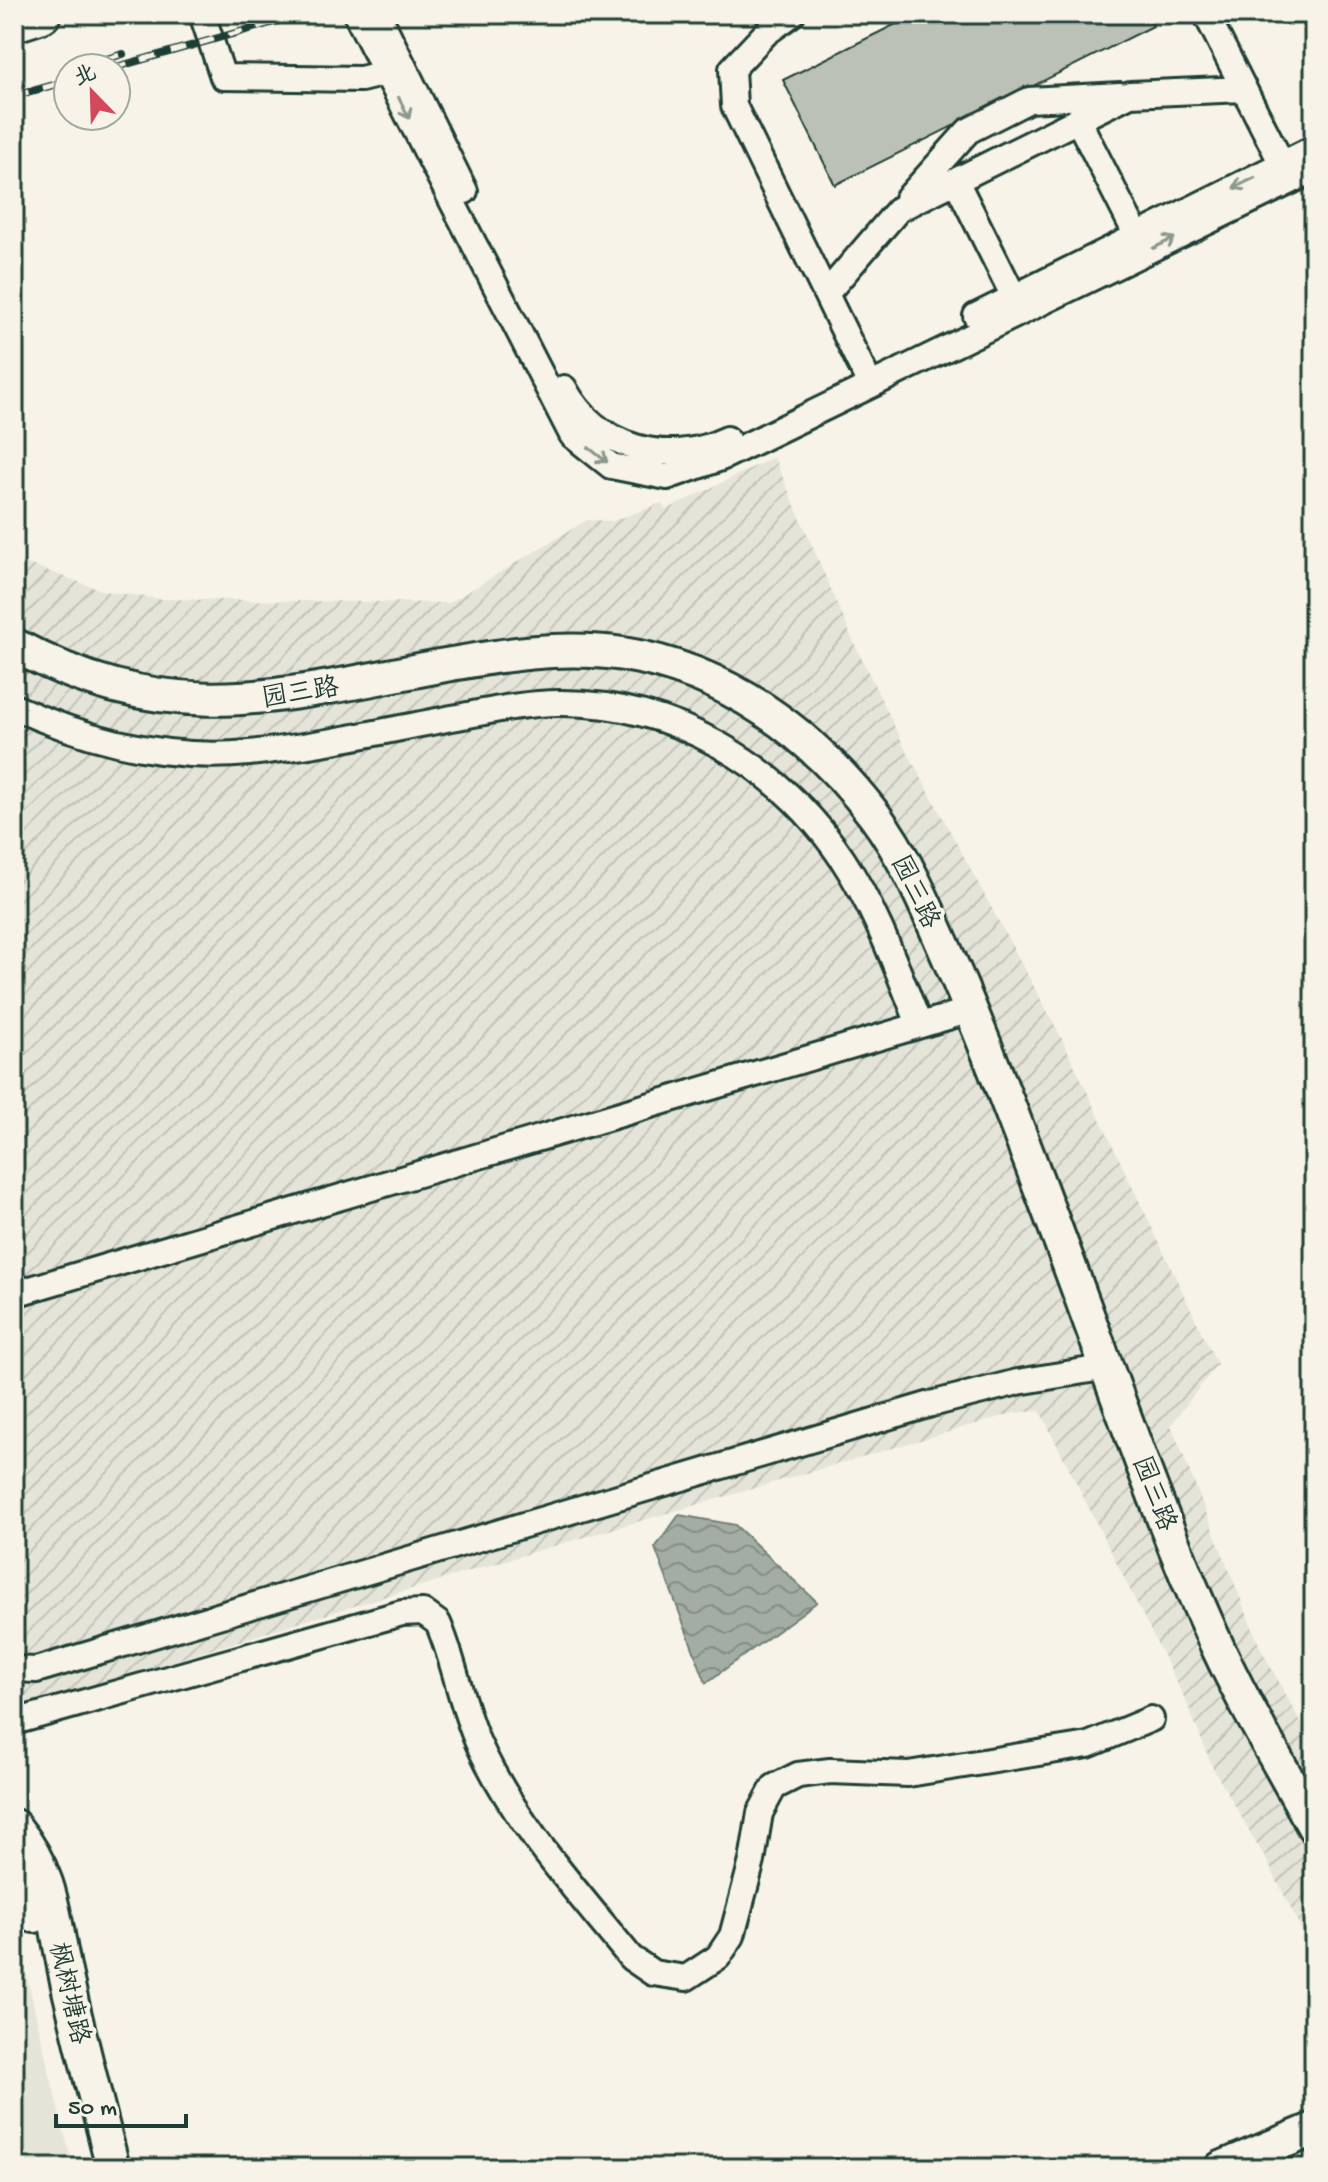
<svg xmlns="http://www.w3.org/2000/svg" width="1328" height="2182" font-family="'Gochi Hand','LXGW WenKai TC',sans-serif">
<defs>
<pattern id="industrial-furrows" width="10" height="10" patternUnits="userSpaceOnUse" patternTransform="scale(2)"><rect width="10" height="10" fill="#e5e4d9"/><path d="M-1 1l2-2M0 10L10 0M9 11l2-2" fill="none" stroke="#c4c4bb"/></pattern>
<pattern id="water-waves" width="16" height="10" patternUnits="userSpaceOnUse" patternTransform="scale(2)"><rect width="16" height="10" fill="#a4ada3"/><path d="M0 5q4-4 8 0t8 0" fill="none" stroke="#858e86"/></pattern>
</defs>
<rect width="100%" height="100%" fill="#f7f3e8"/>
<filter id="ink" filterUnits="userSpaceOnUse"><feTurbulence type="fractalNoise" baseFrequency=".0125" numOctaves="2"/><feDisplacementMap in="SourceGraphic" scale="16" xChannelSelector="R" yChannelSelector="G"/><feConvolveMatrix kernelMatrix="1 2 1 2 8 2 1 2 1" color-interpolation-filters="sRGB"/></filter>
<g filter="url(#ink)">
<path fill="#e5e4d9" d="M14,1923L63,2129L74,2168H14Z"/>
<path fill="url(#industrial-furrows)" d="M774,457L855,645L903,744L1060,1035L1217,1364L1171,1425L1260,1647L1314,1747V1954L1268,1863L1213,1768L1185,1699L1040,1411L1014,1413L533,1552L14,1709V559L104,591L160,599L449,603L587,520L613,521L661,503L666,510Z"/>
<path fill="url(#water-waves)" stroke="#6f8077" stroke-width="2" d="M679,1515L735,1525L817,1602L706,1683L655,1548Z"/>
<path fill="#bbc1b6" stroke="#1f3d34" stroke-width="2" d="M916,14H1147L1153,26L835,185L783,80Z"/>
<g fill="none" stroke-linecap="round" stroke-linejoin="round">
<defs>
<path id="minor" d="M202,14L223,77L361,79L401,69
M356,14L572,435L611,466L667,477L721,458L1314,170
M378,14L465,191
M792,14L766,33L732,69L734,106L864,372
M1206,14L1282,164
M1078,120L1137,236
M956,181L1014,297
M907,199L968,131L1029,100L1120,95
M826,294L899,209L1130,94L1244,89
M976,316L1314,148
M564,388C596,448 667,468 727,439
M14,707C87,740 167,761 249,753C320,746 392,729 463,716C494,710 527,703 559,703C673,702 780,765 843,860C876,910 897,969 919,1024
M14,1294L971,1010
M14,1669L36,1670L931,1404L1018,1382L1108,1367
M14,1722L402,1613L423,1612L438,1623C455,1662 461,1706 479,1745C516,1825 576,1890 631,1958L653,1973L686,1978L718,1957L732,1936L752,1861L760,1813L774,1787L798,1775L830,1771L908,1774L1088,1745L1151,1719"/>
<path id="major" d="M14,645C169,729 277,697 440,666C501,655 561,645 623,654C726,670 813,734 875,816C907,859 928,911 950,961C984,1039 1014,1118 1044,1198C1100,1344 1149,1495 1213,1637C1242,1702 1280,1764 1314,1827
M14,1826C56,1878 53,1920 67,1981C81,2044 98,2106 113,2168
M14,1863L23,1877L34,1916
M1221,2168L1314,2129"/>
<path id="highway" d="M14,23L42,14"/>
</defs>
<use href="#minor" stroke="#1f3d34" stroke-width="30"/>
<use href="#major" stroke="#1f3d34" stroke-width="38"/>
<use href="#highway" stroke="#1f3d34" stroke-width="42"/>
<use href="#minor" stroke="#f7f3e8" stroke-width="24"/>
<use href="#major" stroke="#f7f3e8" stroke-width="32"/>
<use href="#highway" stroke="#f7f3e8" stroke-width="36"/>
<defs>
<path id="rail" d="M76,68L123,54
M113,68L302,14
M14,96L68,81"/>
</defs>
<use href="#rail" stroke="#1f3d34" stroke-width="8"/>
<use href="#rail" stroke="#f7f3e8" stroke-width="5" stroke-dasharray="15" stroke-linecap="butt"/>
</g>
<defs><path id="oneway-shaft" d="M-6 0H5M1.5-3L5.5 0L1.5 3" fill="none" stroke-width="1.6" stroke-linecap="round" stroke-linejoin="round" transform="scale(2)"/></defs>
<g stroke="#8b988e">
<use href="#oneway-shaft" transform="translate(404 108) rotate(63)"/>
<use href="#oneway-shaft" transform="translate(1244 183) rotate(154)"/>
<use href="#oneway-shaft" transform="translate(1164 243) rotate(-26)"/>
<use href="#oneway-shaft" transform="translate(598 455) rotate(38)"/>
</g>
</g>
<g text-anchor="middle" stroke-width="8" stroke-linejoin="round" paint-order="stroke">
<g font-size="26" fill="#1f3d34" stroke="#f7f3e8">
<text transform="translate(300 691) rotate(-9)" y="9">园三路</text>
<text transform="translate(917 891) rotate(64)" y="9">园三路</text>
<text transform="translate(1156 1493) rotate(69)" y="9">园三路</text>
<text transform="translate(71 1993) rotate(77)" y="9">枫树塘路</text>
</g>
</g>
<rect width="1328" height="2182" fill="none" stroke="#f7f3e8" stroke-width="48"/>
<rect x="24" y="24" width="1280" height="2134" fill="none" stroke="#1f3d34" stroke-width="3" filter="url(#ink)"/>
<g transform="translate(92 92) rotate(337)"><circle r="38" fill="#f7f3e8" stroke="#a1aaa0" stroke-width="2"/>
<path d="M0-6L14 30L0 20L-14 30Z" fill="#d1495b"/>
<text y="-12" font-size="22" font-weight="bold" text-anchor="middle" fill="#1f3d34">北</text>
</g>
<path d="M56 2114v12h130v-12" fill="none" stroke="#1f3d34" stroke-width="4"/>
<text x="68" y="2114" font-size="24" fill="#1f3d34" stroke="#f7f3e8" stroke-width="6" paint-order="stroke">50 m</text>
</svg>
